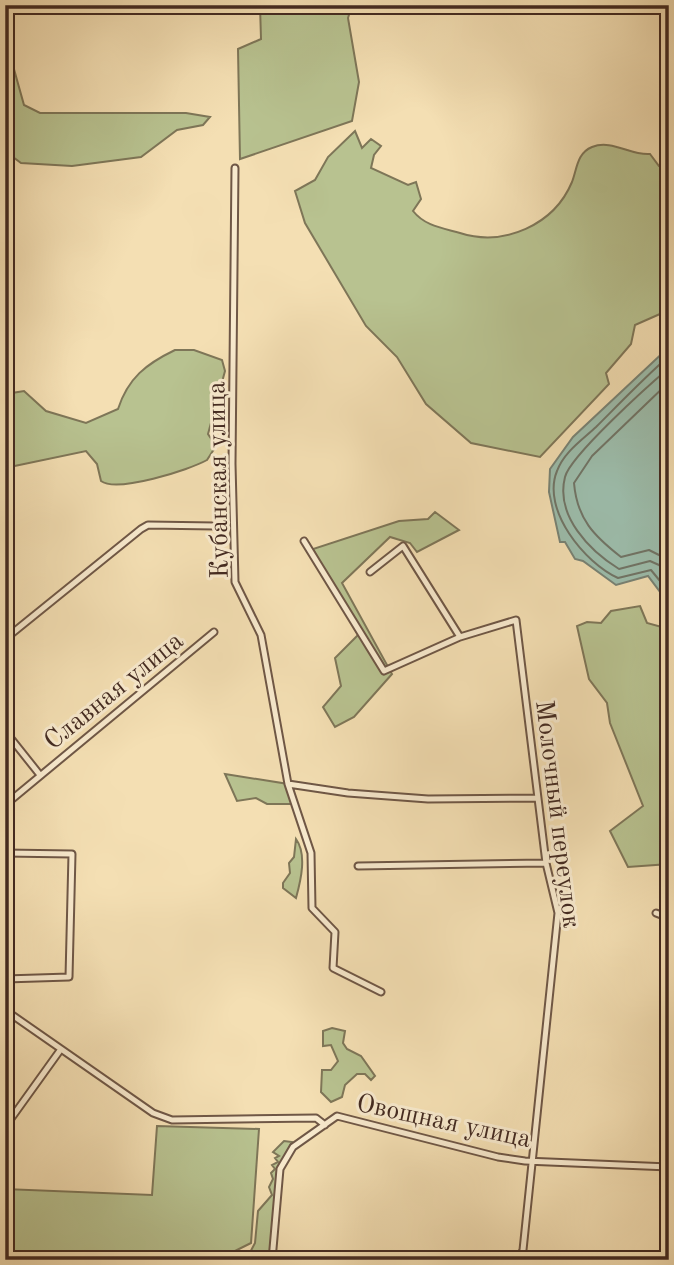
<svg xmlns="http://www.w3.org/2000/svg" width="674" height="1265" font-family="'Old Standard TT',serif">
<rect width="100%" height="100%" fill="#f4dfb3"/>
<filter id="stains"><feTurbulence type="fractalNoise" baseFrequency=".00286" numOctaves="4"/><feColorMatrix values="0 0 0 0 .2 0 0 0 0 .09 0 0 0 0 .02 0 0 0 .5 -.17"/></filter>
<radialGradient id="worn" r=".72"><stop offset=".6" stop-color="#630" stop-opacity="0"/><stop offset="1" stop-color="#630" stop-opacity=".3"/></radialGradient>
<path fill="#b8c290" stroke="#7e7658" stroke-width="2" d="M260,5H352L348,18L359,82L352,121L240,159L238,49L261,39Z
M5,37L24,105L40,113H186L210,117L203,125L177,130L141,157L72,166L21,163L5,151Z
M355,131L362,148L371,139L381,146L374,155L371,168L408,185L416,182L421,199L413,211C425,226 442,228 460,233C504,247 554,225 572,182C577,169 577,153 592,147C612,139 631,156 650,154L659,166L669,167V310L635,325L631,344L606,373L609,384L540,457L471,443L426,404L397,357L366,326L305,223L295,191L315,180L328,157Z
M175,350H194L222,360L225,371L208,434L216,446L207,460C189,470 117,493 101,481L97,464L86,451L5,468V402L12,393L24,391L46,411L86,423L118,409C128,378 146,364 175,350Z
M435,512L459,530L417,552L410,543L390,537L342,583L392,674L354,717L335,727L323,707L341,686L335,658L358,635L313,549L399,521L428,519Z
M640,606L647,623L669,629V864L628,867L610,831L643,806L610,723L607,703L589,679L577,626L587,622L601,623L611,611Z
M225,774L288,784L292,804H267L256,798L237,801Z
M296,839C307,854 301,880 296,898L283,888V883L290,873L289,863L294,857Z
M332,1028L345,1031L343,1043L347,1049L361,1056L375,1076L371,1080L365,1074H357L345,1085L342,1097L331,1102L321,1092L322,1070H331L338,1061L331,1045L323,1046V1031Z
M157,1126L259,1129L251,1243L217,1260H5V1189L152,1195Z
M284,1141L292,1142L278,1168L269,1260H246L255,1243L258,1211L272,1195L269,1187L273,1179L271,1173L275,1169L272,1165L278,1162L275,1158L279,1156L273,1152Z"/>
<path fill="#9cbdac" stroke="#788274" stroke-width="2" d="M669,347V629L666,600L648,576L616,585L583,561L575,559L565,542H560L549,492L550,469L573,437Z"/>
<g fill="none" stroke-linecap="round" stroke-linejoin="round">
<path stroke="#707466" stroke-width="2" d="M669,356C643,379 620,403 596,427C582,440 564,452 557,471C541,510 585,563 618,578L651,570L669,592
M669,368C649,385 570,456 565,477C555,516 590,551 619,569L650,561L659,565L669,578
M669,382L592,456L574,483C577,519 594,536 621,557L649,550L669,560"/>
<defs>
<path id="minor" d="M235,168L232,464L235,582L261,635L288,784L311,853L312,908L335,932L333,968L381,992
M304,541L384,671L460,637
M370,572L403,546L460,637L516,620L546,863L558,913L523,1250L518,1260
M5,639L141,529L148,525L215,526
M5,731L40,775
M288,784L348,793L428,799L538,798
M5,805L214,632
M5,853L72,854L69,977L5,979
M358,866L546,863
M656,913L669,918
M5,1010L153,1113L172,1120L316,1118L325,1125
M5,1127L61,1049
M272,1260L280,1169L293,1147L337,1116L498,1157L525,1161L669,1167"/>
</defs>
<use href="#minor" stroke="#6f5746" stroke-width="9"/>
<use href="#minor" stroke="#f8eace" stroke-width="5"/>
</g>
<g text-anchor="middle" stroke-width="6" stroke-linejoin="round" paint-order="stroke">
<g font-size="26" fill="#432a21" stroke="#f8eace">
<text transform="translate(217 480) rotate(-91)" y="9">Кубанская улица</text>
<text transform="translate(113 690) rotate(-39)" y="9">Славная улица</text>
<text transform="translate(559 814) rotate(83)" y="9">Молочный переулок</text>
<text transform="translate(444 1120) rotate(12)" y="9">Овощная улица</text>
</g>
</g>
<rect width="674" height="1265" fill="none" stroke="#f4dfb3" stroke-width="28"/>
<rect x="7" y="7" width="660" height="1251" fill="none" stroke="#432a21" stroke-width="3.5"/>
<rect x="14" y="14" width="646" height="1237" fill="none" stroke="#432a21" stroke-width="2"/>
<rect width="100%" height="100%" filter="url(#stains)"/>
<rect width="100%" height="100%" fill="url(#worn)"/>
</svg>
